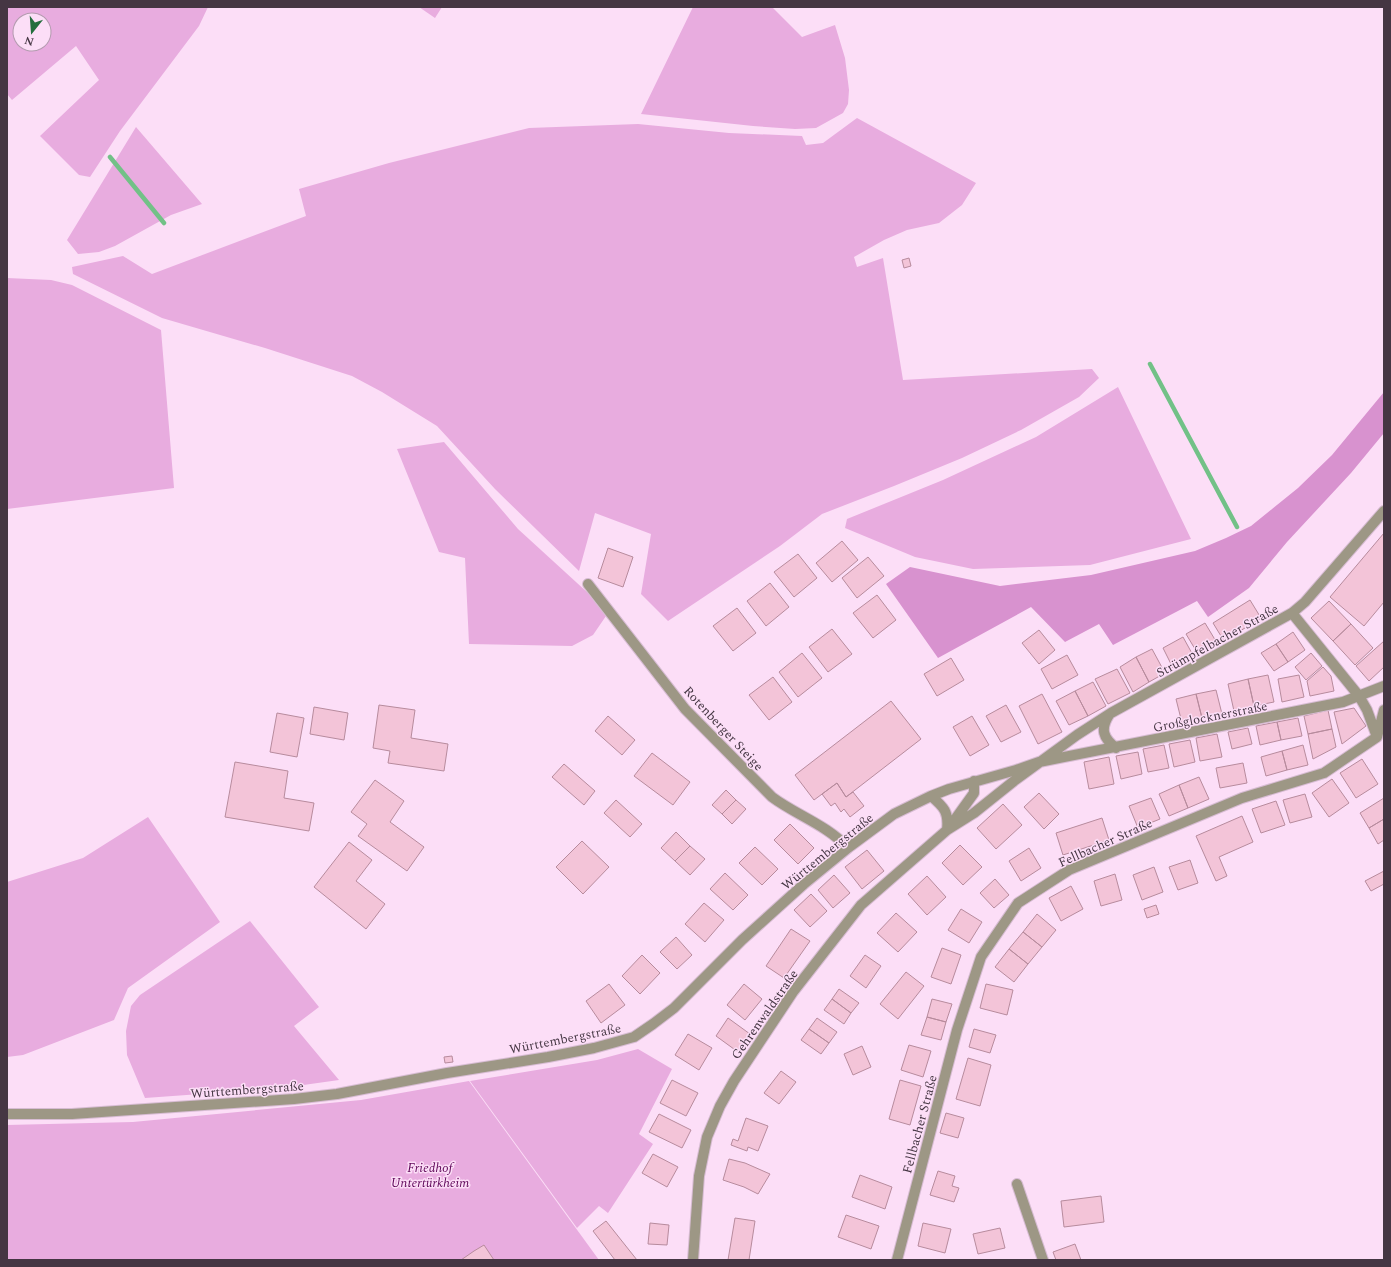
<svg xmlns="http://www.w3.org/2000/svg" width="1391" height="1267" font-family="Spectral,serif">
<rect width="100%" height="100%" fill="#fcdef7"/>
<path fill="#e8acdf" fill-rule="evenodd" d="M7,7H208L199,26L120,131L90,177L79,175L40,136L99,80L76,46L12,100L7,94ZM20,20H44V44H20Z
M419,7H442L435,18Z
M693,7H772L802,37L835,25L845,58L849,90L848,104L843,113L816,128L795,129L753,126L641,114Z
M857,118L976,183L962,205L939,223L907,230L884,240L854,257L857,267L883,258L903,380L1092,369L1099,378L1079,397L1021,430L962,458L894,486L822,514L780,546L668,621L641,594L651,534L595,513L579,571L495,489L437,426L382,392L352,376L265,348L162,318L73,274L72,267L123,256L152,274L306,216L299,189L389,163L529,128L638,124L729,133L802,136L806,145L823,143Z
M136,127L202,204L171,215L115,246L99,252L78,254L67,240Z
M7,278L51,280L72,285L161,330L174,488L7,509Z
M1118,387L1191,539L1090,565L973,569L915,557L845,528L847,519L943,480L1036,437Z
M444,442L518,529L588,593L606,616L593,635L572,646L469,644L465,558L439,552L397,449Z
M148,817L220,922L128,988L114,1020L23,1055L7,1057V882L83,858Z
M250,921L319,1007L294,1026L339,1080L282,1088L145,1098L127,1055L126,1031L131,1006L140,995Z
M638,1049L672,1069L639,1134L653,1144L608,1213L599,1206L577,1228L470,1081L597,1060Z
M469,1081L599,1260H7V1125L133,1122L361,1100Z"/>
<path fill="#d892cf" d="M1384,392V433L1351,473L1287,542L1249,588L1208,617L1197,601L1113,645L1099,624L1065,642L1031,607L938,658L886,584L910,567L1000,586L1091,575L1195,551L1226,538L1251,526L1298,488L1332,455Z"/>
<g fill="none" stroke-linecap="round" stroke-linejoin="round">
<path stroke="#72c187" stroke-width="4.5" d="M110,157L164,223
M1150,364L1237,527"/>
</g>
<path fill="#f3c4d8" stroke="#b78b9d" d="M909,258L911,266L904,268L902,260Z
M1384,533V602L1364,626L1330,597Z
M842,541L858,560L832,582L816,563Z
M608,548L633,557L623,587L598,578Z
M798,554L817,578L794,597L774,572Z
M868,557L884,576L857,598L842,578Z
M770,583L789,607L766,626L747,601Z
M877,595L896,620L873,638L853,613Z
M1250,600L1261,618L1224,641L1213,623Z
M1329,601L1351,624L1333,641L1311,618Z
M737,608L756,633L733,651L713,626Z
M1205,623L1217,643L1198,654L1186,634Z
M1351,624L1373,648L1355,665L1333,641Z
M832,629L852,654L828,672L809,647Z
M1039,630L1055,650L1039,664L1022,643Z
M1293,632L1305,650L1288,662L1276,644Z
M1183,637L1194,657L1173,668L1163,648Z
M1384,641V667L1369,681L1356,666Z
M1276,644L1288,662L1274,671L1261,653Z
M1152,649L1165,673L1149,682L1136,657Z
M802,653L822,678L798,697L779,672Z
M1311,653L1322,666L1306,680L1295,667Z
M1067,655L1078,675L1052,689L1041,669Z
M1136,657L1149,682L1133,692L1120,667Z
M951,658L964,680L937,696L924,674Z
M1323,667L1331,676L1334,691L1310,696L1307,681Z
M1117,669L1130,693L1108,704L1095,679Z
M1268,675L1274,702L1254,706L1248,679Z
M1299,675L1304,697L1282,702L1278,679Z
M773,677L792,702L769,720L749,695Z
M1248,679L1254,706L1234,711L1228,684Z
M1093,682L1106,706L1088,716L1075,691Z
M1216,690L1222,714L1202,718L1196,694Z
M1075,691L1088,716L1069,725L1056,701Z
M1042,694L1062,732L1038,744L1019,706Z
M1196,694L1202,718L1182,723L1176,699Z
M891,701L921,739L846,797L837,783L814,800L795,775Z
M379,705L415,710L411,738L448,744L444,771L388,763L390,751L373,748Z
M1006,705L1021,732L1001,742L986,716Z
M314,707L348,713L344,740L310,734Z
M1354,708L1366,726L1342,744L1334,712Z
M1328,710L1332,729L1308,734L1304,716Z
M277,713L304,718L297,757L270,752Z
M608,716L635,740L622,755L595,731Z
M972,716L989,745L970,756L953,727Z
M1298,718L1302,736L1281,740L1277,722Z
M1277,722L1281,740L1260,745L1256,726Z
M1248,728L1252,744L1232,749L1228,732Z
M1332,729L1336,747L1313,759L1308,734Z
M1217,734L1222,757L1200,761L1196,738Z
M1190,740L1195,762L1174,767L1169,744Z
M1164,745L1169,768L1148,772L1143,749Z
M1303,745L1308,765L1287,770L1282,751Z
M1282,751L1287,770L1266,776L1261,757Z
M1138,752L1142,774L1121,779L1116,756Z
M652,753L690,782L673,805L634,776Z
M1109,757L1114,784L1089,789L1084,762Z
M1362,759L1378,784L1356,798L1340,773Z
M235,762L288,771L284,798L314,803L309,831L225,817Z
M1243,763L1247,783L1220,788L1216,768Z
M564,764L595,791L584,805L552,777Z
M1199,777L1209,799L1188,808L1179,785Z
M1332,779L1349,803L1329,817L1312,793Z
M375,780L404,801L390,822L424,847L407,871L358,836L367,824L351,812Z
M837,783L846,797L853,792L864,806L850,817L844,809L841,812L835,803L831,806L822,794Z
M1179,785L1188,808L1169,816L1159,794Z
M726,790L736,800L722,814L712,805Z
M1039,793L1059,814L1044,829L1024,807Z
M1305,794L1312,817L1290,823L1283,800Z
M1151,798L1160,819L1138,828L1129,806Z
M1384,798V819L1369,828L1360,813Z
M616,800L642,824L630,837L604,813Z
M736,800L746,809L732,824L722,814Z
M1276,801L1285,825L1261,833L1252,809Z
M1003,804L1022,825L996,849L977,828Z
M1242,816L1253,842L1219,857L1227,876L1216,881L1196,836Z
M1102,818L1109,840L1063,855L1056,833Z
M1384,819V840L1378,844L1369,828Z
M790,824L814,848L798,864L774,840Z
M676,832L690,846L675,861L661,848Z
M582,841L609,867L583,894L556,867Z
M349,842L372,860L356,881L385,904L366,929L314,887Z
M960,845L982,867L963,885L942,863Z
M690,846L705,859L690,875L675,861Z
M755,847L778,869L762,885L739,863Z
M1029,848L1041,868L1021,881L1009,861Z
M867,850L884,871L862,889L845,867Z
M1190,860L1198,883L1178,890L1169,867Z
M1154,867L1163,892L1142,900L1133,875Z
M1384,871V884L1371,891L1365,881Z
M725,873L748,895L733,910L710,889Z
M1115,874L1122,900L1101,906L1094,881Z
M834,875L850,893L833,908L818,890Z
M927,876L946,897L927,915L908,894Z
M995,879L1009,895L994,908L980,893Z
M1071,886L1083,909L1061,921L1049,898Z
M811,894L827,911L810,927L794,910Z
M704,903L724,920L705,942L685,924Z
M1156,905L1159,914L1147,918L1144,909Z
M961,909L982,922L969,943L948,930Z
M896,913L917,932L898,952L877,933Z
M1037,914L1056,930L1042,947L1023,932Z
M791,929L810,941L784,978L766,966Z
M1023,932L1042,947L1028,964L1009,949Z
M676,937L692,955L677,969L660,952Z
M942,948L961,955L951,984L931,977Z
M1009,949L1028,964L1014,982L995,967Z
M642,955L660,973L640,994L622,976Z
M865,955L881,966L866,988L850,976Z
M906,972L924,986L898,1019L880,1004Z
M609,984L625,1005L601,1023L586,1001Z
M744,984L762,999L745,1020L727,1005Z
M986,984L1013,990L1007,1015L980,1008Z
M839,989L859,1003L851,1013L832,999Z
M832,999L851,1013L844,1024L824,1010Z
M932,999L952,1004L946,1022L927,1017Z
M927,1017L946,1022L941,1040L921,1035Z
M728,1018L750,1034L738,1052L716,1036Z
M817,1018L837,1032L829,1043L809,1029Z
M809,1029L829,1043L821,1054L801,1040Z
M974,1029L996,1035L990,1053L969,1047Z
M688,1034L712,1048L699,1070L675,1055Z
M909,1045L931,1051L923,1077L901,1070Z
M862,1046L871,1067L853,1075L844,1054Z
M452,1056L453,1062L445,1063L444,1057Z
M968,1058L991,1065L980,1106L956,1099Z
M781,1071L796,1082L779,1104L764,1093Z
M672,1080L698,1093L686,1116L660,1103Z
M900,1080L921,1086L910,1125L889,1119Z
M946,1113L964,1118L958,1138L940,1133Z
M659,1114L691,1130L682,1148L649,1132Z
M746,1118L768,1126L758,1151L748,1147L747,1151L731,1145L733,1139L738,1141Z
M653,1154L678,1167L667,1187L642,1173Z
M729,1159L745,1163L770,1174L758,1194L744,1187L723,1180Z
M938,1171L955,1176L952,1186L959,1188L954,1202L930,1195Z
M860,1175L892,1187L885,1209L852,1197Z
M1101,1196L1104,1222L1064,1227L1061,1201Z
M846,1215L879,1226L871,1249L838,1237Z
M735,1218L755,1221L749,1260H728Z
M606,1221L637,1260H615L593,1231Z
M650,1223L669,1225L667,1245L648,1244Z
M923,1223L951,1229L945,1253L918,1246Z
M1000,1228L1005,1248L978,1254L973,1234Z
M1075,1244L1081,1260H1056L1053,1252Z
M484,1245L494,1260H461L474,1251Z"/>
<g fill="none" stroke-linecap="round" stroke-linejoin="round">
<defs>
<path id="minor" d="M588,584L685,709L772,797C796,815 827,825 848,848
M1292,613L1359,696L1367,710L1377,737
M1109,715C1100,729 1103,738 1116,748
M1377,737L1384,710
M931,796C944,807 949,812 947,830
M951,825L974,793V781
M7,1114H72L294,1099L337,1094L447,1073L548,1057L594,1048L634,1037L653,1024L674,1008L742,940L804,884L848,848L894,814L931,796L949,789L1016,770L1039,762L1343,702L1384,686
M1017,1184L1043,1260
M693,1260L699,1176L707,1137L720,1106L734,1081L793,992L861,905L947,830L974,813L1014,781L1077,735L1111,713L1292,613L1305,602L1384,511
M897,1260L957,1030L981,957L1018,903L1069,870L1242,798L1324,773L1377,737"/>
</defs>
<use href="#minor" stroke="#d7bcd3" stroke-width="12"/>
<use href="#minor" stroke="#9d9785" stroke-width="10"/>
</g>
<g text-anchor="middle" stroke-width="3" stroke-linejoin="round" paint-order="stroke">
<g font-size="13" fill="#453643" stroke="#fcdef7">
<text transform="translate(1217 640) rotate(-29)" y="5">Strümpfelbacher Straße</text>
<text transform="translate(1210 716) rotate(-11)" y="5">Großglocknerstraße</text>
<text transform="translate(724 728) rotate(47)" y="5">Rotenberger Steige</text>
<text transform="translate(1105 842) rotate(-24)" y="5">Fellbacher Straße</text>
<text transform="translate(827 851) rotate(-39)" y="5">Württembergstraße</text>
<text transform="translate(764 1014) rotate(-55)" y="5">Gehrenwaldstraße</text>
<text transform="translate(565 1038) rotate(-11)" y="5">Württembergstraße</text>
<text transform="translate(247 1089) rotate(-4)" y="5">Württembergstraße</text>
<text transform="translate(919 1124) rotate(-75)" y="5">Fellbacher Straße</text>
</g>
<g font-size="13" font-style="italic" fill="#5e0658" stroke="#fcdef7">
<text x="430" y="1172">Friedhof<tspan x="430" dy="15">Untertürkheim</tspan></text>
</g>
</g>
<rect width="1391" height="1267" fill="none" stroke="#453643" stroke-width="16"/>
<g transform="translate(32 32) rotate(197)"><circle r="19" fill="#fcdef7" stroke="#b39baf"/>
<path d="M0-3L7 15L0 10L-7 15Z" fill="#236e3d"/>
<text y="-6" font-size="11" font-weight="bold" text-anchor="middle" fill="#453643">N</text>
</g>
</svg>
